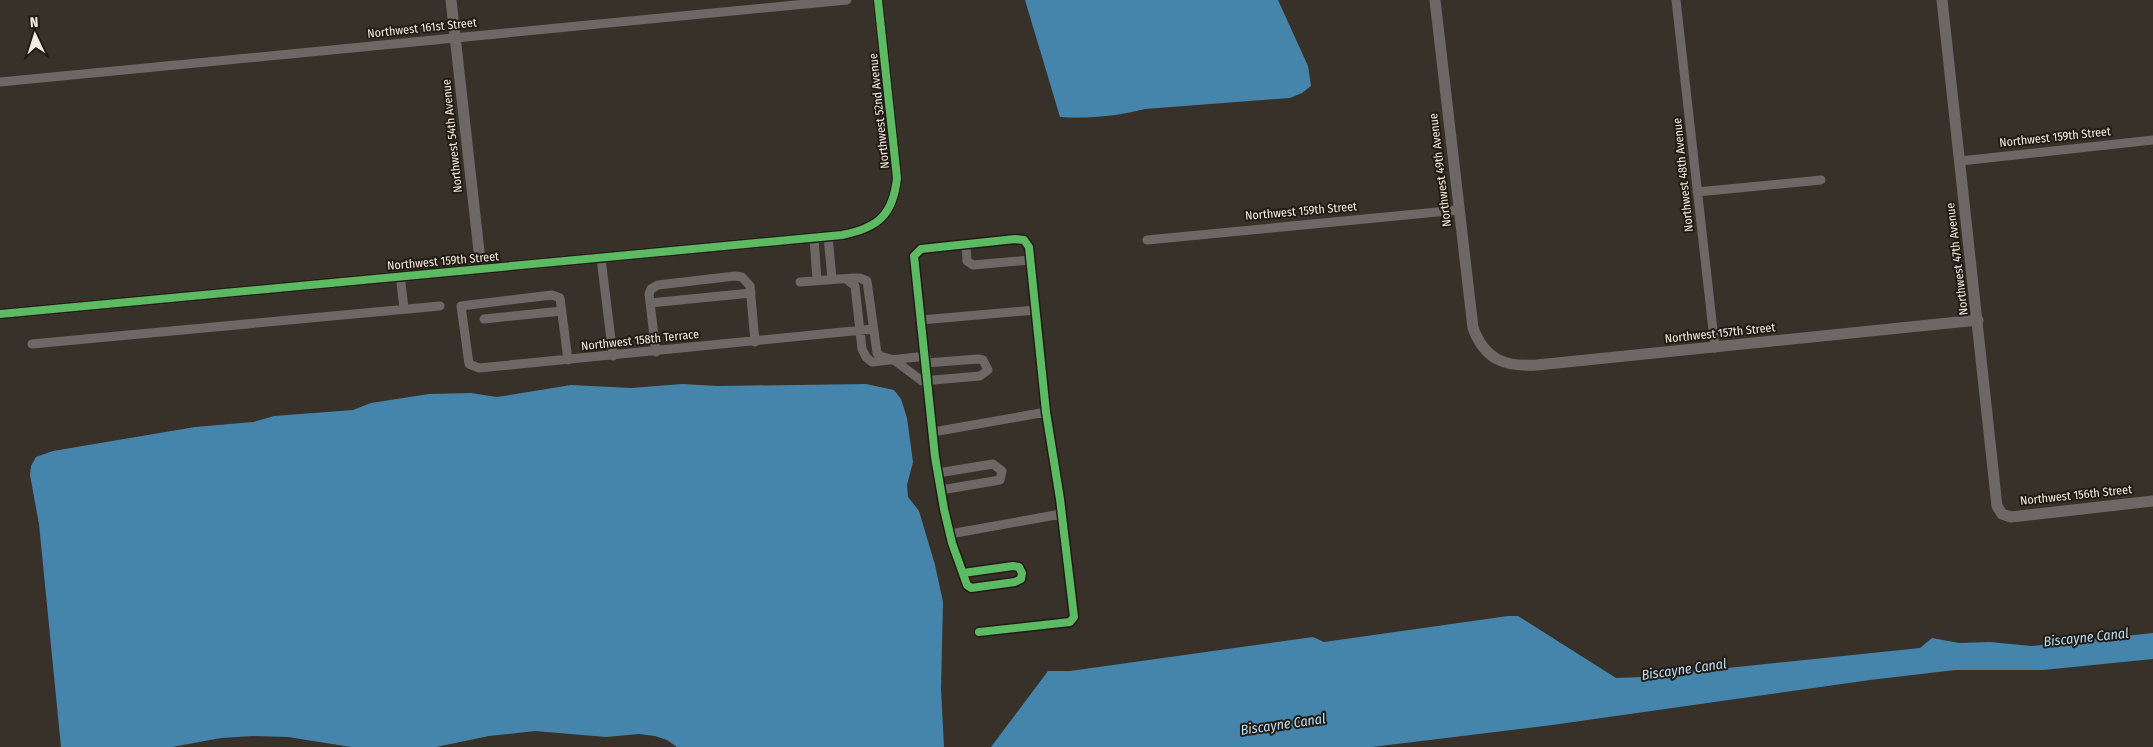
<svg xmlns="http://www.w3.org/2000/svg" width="2153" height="747" font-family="'Fira Sans Condensed',sans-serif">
<rect width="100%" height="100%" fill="#383129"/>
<path fill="#4685ab" d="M1025,0H1278L1308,66L1311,86L1302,93L1290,98L1145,109C1117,116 1089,119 1060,117Z
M682,384L717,386L866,384L894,390L901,399L907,418L913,462L907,485L908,497L919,511L935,565L943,602L941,689L944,747H677L667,740L655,736L639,734L606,737L535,731L489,736L436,747H351L288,737L253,736L221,738L172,747H61L39,524L30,475L31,466L36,457L53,451L195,427L253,422L274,416L353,410L371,403L429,394L471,393L497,397L571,385L631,388Z
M1508,616H1518L1616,678L1642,677L1920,648L1932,638L1959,643L1990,642L2031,646L2153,633V659L2043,670H1955L1870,680L1552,725L1372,747H991L1048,671H1070L1313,637L1324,642Z"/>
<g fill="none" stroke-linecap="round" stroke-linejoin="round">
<path stroke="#6d6866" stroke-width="9" d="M1676,0L1715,348
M0,82L847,0
M1960,161L2153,140
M1697,192L1821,180
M828,236L832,279
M814,238L817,280
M1147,240L1458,210
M966,244L967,261L973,265L1030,260
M601,258L613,356
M400,275L404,308
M846,279L855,286L862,349L866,357L872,362L926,356
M800,282L853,278H860L867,281L877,353L880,356L894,360L922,381L980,376L988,370L983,360L978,359L926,363
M650,303L751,293
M484,319L562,311
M921,320L1035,310
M32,344L440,306
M656,352L649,294L651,289L658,285L735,276L742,277L750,286L755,342
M568,360L560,298L552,295L461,306L469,364L479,368L873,329
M933,432L1046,412
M938,473L993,464L1002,471L1000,480L941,490
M950,534L1061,514
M963,573L1013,566L1019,567L1022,573L1021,579L1015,582L971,588L967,585L952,543L944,509L935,457L914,256L921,249L1015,239L1024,240L1029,247L1046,412L1060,499L1074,617L1070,622L979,632"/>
<path stroke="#6d6866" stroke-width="11" d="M451,0L481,269
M1435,0L1473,328C1485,360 1505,367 1537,365L1978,320
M1942,0L1997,506L2002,514L2011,517L2153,501
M0,314L842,235C878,228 893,215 897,178L878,0"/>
<defs>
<path id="cycleway" d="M0,314L842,235C878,228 893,215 897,178L878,0
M963,573L1013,566L1019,567L1022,573L1021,579L1015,582L971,588L967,585L952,543L944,509L935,457L914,256L921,249L1015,239L1024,240L1029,247L1046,412L1060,499L1074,617L1070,622L979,632"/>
</defs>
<use href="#cycleway" stroke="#211b14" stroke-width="11"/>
<use href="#cycleway" stroke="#5cba63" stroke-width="8"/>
</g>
<g text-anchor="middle" stroke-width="4" stroke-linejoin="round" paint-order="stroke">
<g font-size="12" fill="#f4ece2" stroke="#211b14">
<text transform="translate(422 28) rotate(-6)" y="4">Northwest 161st Street</text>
<text transform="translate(879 111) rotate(-96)" y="4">Northwest 52nd Avenue</text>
<text transform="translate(452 136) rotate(-96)" y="4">Northwest 54th Avenue</text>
<text transform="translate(2055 137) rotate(-6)" y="4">Northwest 159th Street</text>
<text transform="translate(1440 170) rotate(-97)" y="4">Northwest 49th Avenue</text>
<text transform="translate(1683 175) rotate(-96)" y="4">Northwest 48th Avenue</text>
<text transform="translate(1301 211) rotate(-5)" y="4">Northwest 159th Street</text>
<text transform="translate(1957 259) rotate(-97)" y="4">Northwest 47th Avenue</text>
<text transform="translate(443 261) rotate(-5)" y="4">Northwest 159th Street</text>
<text transform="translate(1720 333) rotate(-6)" y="4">Northwest 157th Street</text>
<text transform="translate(640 340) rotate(-6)" y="4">Northwest 158th Terrace</text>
<text transform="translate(2076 495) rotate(-6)" y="4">Northwest 156th Street</text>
</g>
<g font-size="14" font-style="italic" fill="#baddf6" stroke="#211b14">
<text transform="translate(2086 637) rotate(-6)" y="5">Biscayne Canal</text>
<text transform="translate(1684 669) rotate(-8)" y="5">Biscayne Canal</text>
<text transform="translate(1283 724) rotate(-8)" y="5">Biscayne Canal</text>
</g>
</g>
<g transform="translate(35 35) rotate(356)" stroke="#211b14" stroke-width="4" paint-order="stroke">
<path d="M0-4L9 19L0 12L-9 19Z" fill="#f4ece2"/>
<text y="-8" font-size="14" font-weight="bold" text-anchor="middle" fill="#f4ece2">N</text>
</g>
</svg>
